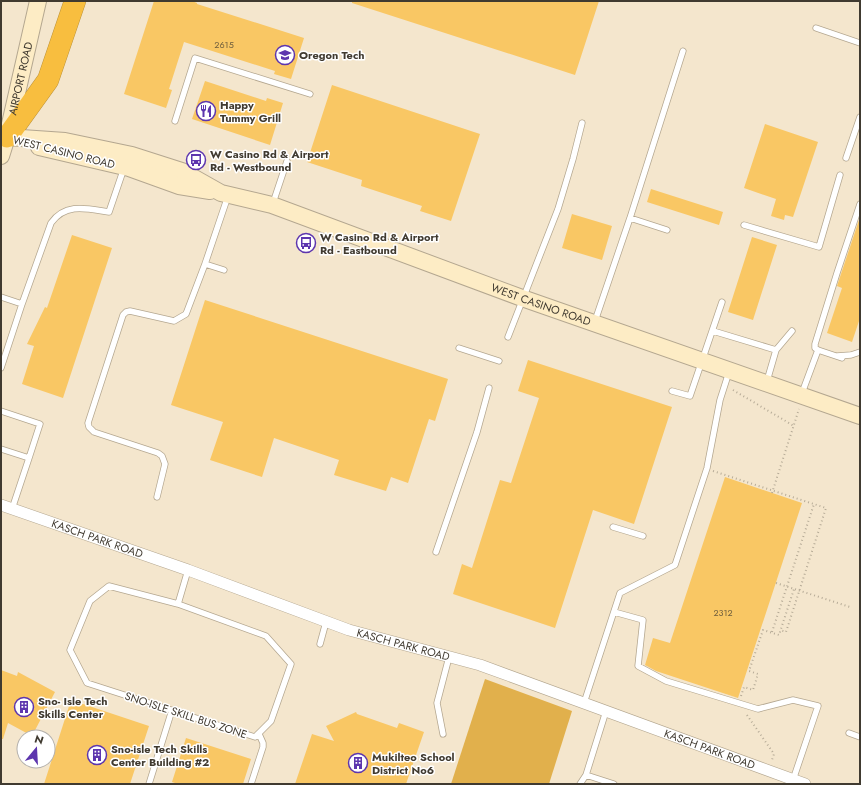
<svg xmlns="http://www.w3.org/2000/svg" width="861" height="785" font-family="Jost,sans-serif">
<rect width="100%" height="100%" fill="#f4e6cd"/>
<path fill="#e1b04c" d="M485,679L572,711L549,784H451Z"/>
<path fill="#f9c764" d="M154,1H192L197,3V4L304,38L291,79L274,74L275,71L184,42L169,89L172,90L166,108L124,94Z
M352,1H599L575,75L352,3Z
M205,81L266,101L267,98L283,103L270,145L192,119Z
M332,85L480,134L451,221L420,211L422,206L361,186L362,180L307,162Z
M765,124L818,142L793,217L785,215L784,220L771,216L776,199L744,188Z
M651,189L723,212L719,225L647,202Z
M572,214L612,226L602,260L562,248Z
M860,217V318L852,342L827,333L842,288L837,286Z
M72,235L112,248L63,398L22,384L34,346L27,344L45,307L47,308Z
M752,237L777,245L753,320L728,312Z
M205,300L448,379L435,421L429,419L408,483L391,477L386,491L334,475L339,460L274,438L262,477L210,460L223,422L171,405Z
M528,360L672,407L634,524L593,510L555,628L453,594L462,564L472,568L500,480L511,483L539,398L518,391Z
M725,477L802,503L738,698L656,671L645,665L653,638L670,643Z
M1,670L17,676L18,672L55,692L32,736L8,723L3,739H1Z
M71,700L149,726L130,784H44Z
M356,712L357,714L397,728L399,723L424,732L406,784H295L312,734L334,741L326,726Z
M186,738L251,759L243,784H178L172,782Z"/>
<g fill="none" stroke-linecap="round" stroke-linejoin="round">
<defs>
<path id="lane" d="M816,28L860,43
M175,121L195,58L310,94
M846,158L860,117
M273,203L287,161
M630,218L683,51
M744,225L819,247L840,175
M224,270L205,264L228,196
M1,297L22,304L1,368
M22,304L51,223C66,202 88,209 109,212L124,168
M595,321L630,218L667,230
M713,331L776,350
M508,337L558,209L573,159L582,123
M459,348L499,361
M818,350L815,348V344L837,273L860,204
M837,356L851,355L860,352
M767,381L776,350L792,331
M672,391L690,396L722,302
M802,393L818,350L842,358
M1,411L40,424L29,458
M1,449L29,458L12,509
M157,497L165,464L162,456L158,453L94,432L89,427L88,423L123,315L126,312L130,311L174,321L186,314L205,264
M613,527L643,536
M436,552L477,432L489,388
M109,586L178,604L266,636L291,664L271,721L255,737L87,683L70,650L90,601Z
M178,604L188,570
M614,612L643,620L638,666L666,681L758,709L793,700L818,706L793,780
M320,644L326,622
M584,703L620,593L675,565L707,468L720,400L729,372
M849,733L860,737
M443,734L437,703L449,657
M586,775L614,784
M149,784L172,710
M251,784L263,747V743L259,734
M580,784L586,775L606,711"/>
<g id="street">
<path id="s1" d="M1,505L188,570L349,630L480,665L805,784"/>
</g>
<g id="secondary">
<path id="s2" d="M7,137L65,141L132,155L182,171L221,193L272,205L522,298L860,416"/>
<path d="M39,147L129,168L179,186L210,191"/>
<path id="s3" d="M1,156L7,137L38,1"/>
</g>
<path id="highway" d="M7,137L48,80L75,1"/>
</defs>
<use href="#lane" stroke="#b4a790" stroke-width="7"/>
<use href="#street" stroke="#b4a790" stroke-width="12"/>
<use href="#secondary" stroke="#b4a790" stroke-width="18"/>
<use href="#highway" stroke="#b8903a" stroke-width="22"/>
<path stroke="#b6ab97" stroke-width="2" stroke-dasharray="1 3" stroke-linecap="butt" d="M733,390L794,426
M713,471L826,508L786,632L780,630
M772,493L799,409
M776,583L850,607
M772,632L814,504
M741,696L744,687L753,690L758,674L749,671L763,630L779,635L794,589
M747,715L774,754L772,760"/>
<use href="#lane" stroke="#fff" stroke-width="5.5"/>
<use href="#street" stroke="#fff" stroke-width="11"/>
<use href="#secondary" stroke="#fdecc5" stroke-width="16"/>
<use href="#highway" stroke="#f8be3f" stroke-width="21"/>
</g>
<defs>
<symbol id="school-ring" viewBox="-11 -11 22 22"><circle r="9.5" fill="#fff" stroke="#5d36ae" stroke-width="1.5"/><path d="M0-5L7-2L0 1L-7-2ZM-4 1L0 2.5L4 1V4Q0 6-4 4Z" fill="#5d36ae"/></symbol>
<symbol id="restaurant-ring" viewBox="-11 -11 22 22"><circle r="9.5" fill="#fff" stroke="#5d36ae" stroke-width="1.5"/><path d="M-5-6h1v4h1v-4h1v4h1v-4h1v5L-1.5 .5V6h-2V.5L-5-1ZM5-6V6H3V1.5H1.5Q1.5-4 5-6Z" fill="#5d36ae"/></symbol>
<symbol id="bus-ring" viewBox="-11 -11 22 22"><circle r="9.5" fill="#fff" stroke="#5d36ae" stroke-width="1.5"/><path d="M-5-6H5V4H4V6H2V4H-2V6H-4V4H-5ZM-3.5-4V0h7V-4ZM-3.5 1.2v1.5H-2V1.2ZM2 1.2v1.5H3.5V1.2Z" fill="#5d36ae"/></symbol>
<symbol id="building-ring" viewBox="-11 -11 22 22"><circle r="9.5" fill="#fff" stroke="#5d36ae" stroke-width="1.5"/><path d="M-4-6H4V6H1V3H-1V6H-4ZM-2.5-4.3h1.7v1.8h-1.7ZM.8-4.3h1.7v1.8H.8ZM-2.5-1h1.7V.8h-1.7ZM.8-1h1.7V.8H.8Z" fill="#5d36ae"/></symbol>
</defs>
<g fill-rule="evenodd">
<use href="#school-ring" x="274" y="44" width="22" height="22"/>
<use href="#restaurant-ring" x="195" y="100" width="22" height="22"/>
<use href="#bus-ring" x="185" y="149" width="22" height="22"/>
<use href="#bus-ring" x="295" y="232" width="22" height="22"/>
<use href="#building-ring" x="13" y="696" width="22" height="22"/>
<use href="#building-ring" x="86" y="744" width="22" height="22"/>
<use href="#building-ring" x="347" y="752" width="22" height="22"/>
</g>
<g text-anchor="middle" stroke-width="3" stroke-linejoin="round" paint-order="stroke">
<g font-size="9" fill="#6e5d3d">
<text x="224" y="48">2615</text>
<text x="723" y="616">2312</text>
</g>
<g font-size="11" font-weight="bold" fill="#403a30" stroke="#fff" text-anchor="start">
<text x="299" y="59">Oregon Tech</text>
<text x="220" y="109">Happy<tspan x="220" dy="13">Tummy Grill</tspan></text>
<text x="210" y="158">W Casino Rd &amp; Airport<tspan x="210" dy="13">Rd - Westbound</tspan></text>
<text x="320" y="241">W Casino Rd &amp; Airport<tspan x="320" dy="13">Rd - Eastbound</tspan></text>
<text x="38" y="705">Sno- Isle Tech<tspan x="38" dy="13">Skills Center</tspan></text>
<text x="111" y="753">Sno-isle Tech Skills<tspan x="111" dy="13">Center Building #2</tspan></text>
<text x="372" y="761">Mukilteo School<tspan x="372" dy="13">District No6</tspan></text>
</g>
<g font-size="11" fill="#403a30" stroke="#fff">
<text dy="4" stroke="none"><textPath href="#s3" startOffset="80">AIRPORT ROAD</textPath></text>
<text transform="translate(64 152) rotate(14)" y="4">WEST CASINO ROAD</text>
<text dy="4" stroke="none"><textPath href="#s2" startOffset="563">WEST CASINO ROAD</textPath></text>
<text dy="4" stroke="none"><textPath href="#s1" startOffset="102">KASCH PARK ROAD</textPath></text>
<text dy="4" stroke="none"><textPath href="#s1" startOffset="426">KASCH PARK ROAD</textPath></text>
<text transform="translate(186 715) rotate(18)" y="4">SNO-ISLE SKILL BUS ZONE</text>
<text dy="4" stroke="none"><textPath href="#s1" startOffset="750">KASCH PARK ROAD</textPath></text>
</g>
</g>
<rect width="861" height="785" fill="none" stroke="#403a30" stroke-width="4"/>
<g transform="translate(36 749) rotate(18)"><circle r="19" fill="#ffffff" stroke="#b3b0ac"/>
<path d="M0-3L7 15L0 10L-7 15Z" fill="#5d36ae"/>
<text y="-6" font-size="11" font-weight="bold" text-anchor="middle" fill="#403a30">N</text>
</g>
</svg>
